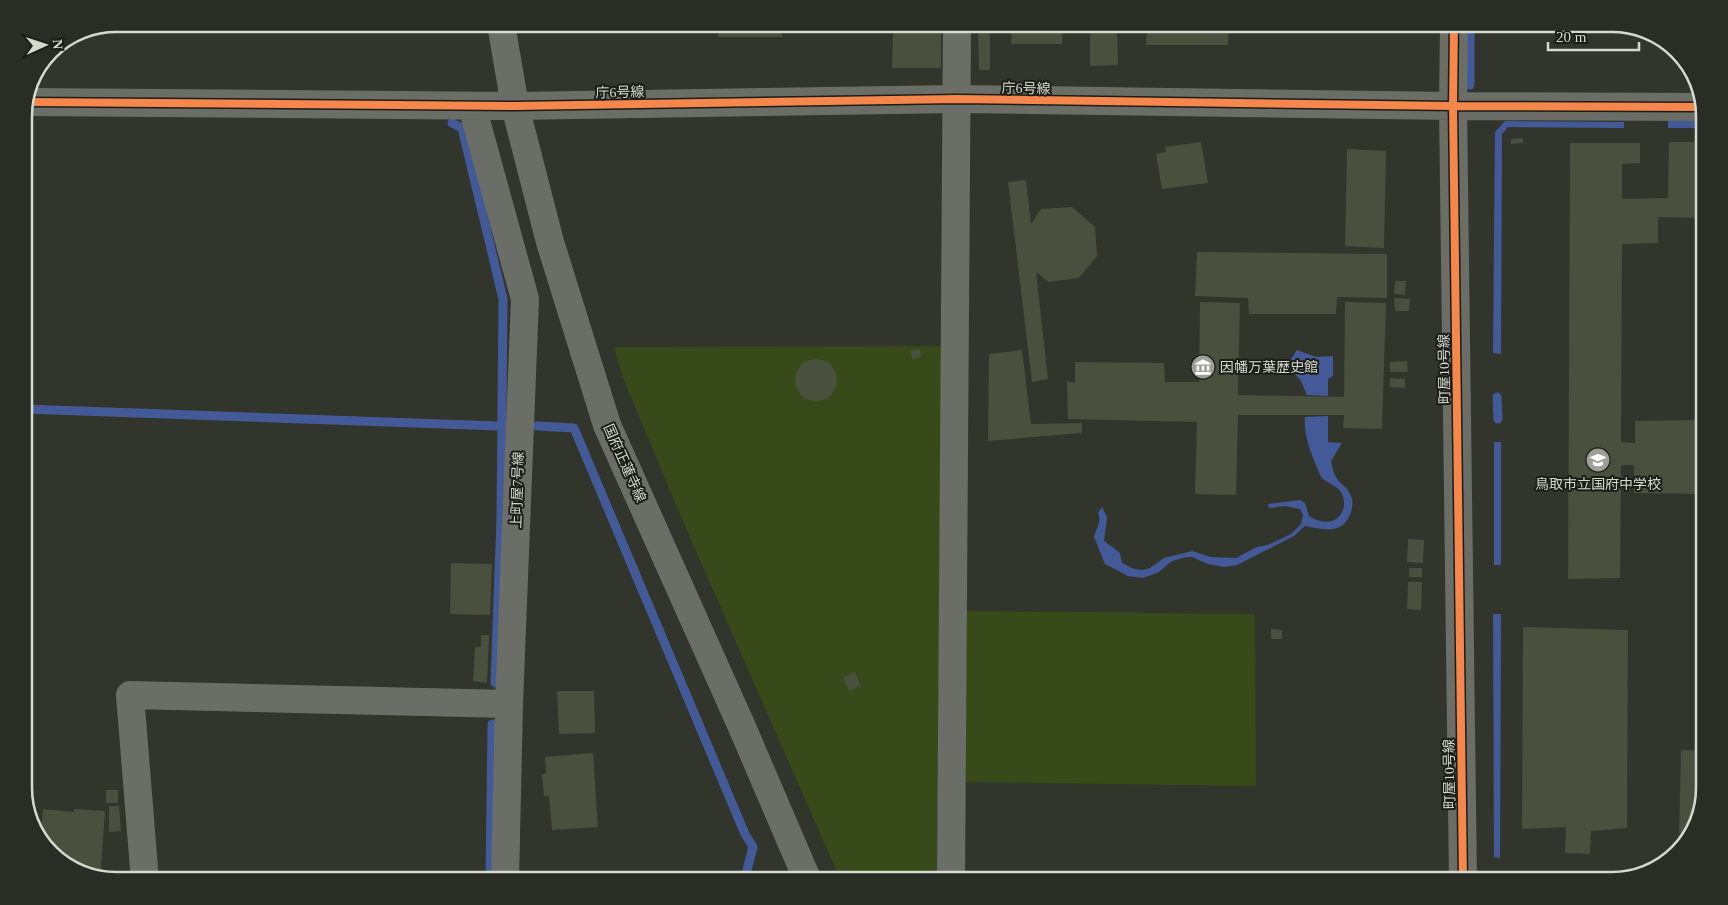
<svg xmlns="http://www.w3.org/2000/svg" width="1728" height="905" font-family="'Times New Roman','Noto Sans JP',serif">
<rect width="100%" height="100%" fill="#31352c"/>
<path fill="#384a1a" d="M946,346L945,881H841L682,519L623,378L614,347Z
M961,611L1255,614L1256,786L961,782Z"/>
<path fill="#445a98" d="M1505,121L1624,122V128L1508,127L1502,134L1501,354L1493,353L1495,132Z
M1668,121H1704V128H1668Z
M1297,350L1316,357L1333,356V376L1328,379V396L1307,395L1301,381L1287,365Z
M1328,416V442L1342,443L1331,461C1332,467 1334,475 1337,479C1342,485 1347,487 1350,494C1353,499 1353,506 1351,512C1343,535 1325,530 1305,526L1294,536L1237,565L1224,567L1208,564L1192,557H1186L1172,561L1159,572L1143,578L1128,576L1105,564L1094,537C1096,529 1102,521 1098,513L1102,507L1107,517L1104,541L1120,553L1122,563L1134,569L1142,570L1150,568L1164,558L1192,551L1211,557L1236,558L1257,547L1268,545L1291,534L1301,524L1303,515L1300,509L1285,506L1269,508L1268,504L1300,500L1305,503L1309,516C1315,520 1324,523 1332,521C1343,517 1347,504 1342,494C1338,485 1327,484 1321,477C1313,458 1303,437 1305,417Z
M1494,442H1501V565H1494Z
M1493,614H1501L1500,858L1494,857Z"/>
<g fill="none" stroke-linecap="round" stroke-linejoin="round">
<path stroke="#445a98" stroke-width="9" d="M1470,85V24
M452,123L462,128L503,299L501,518L495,683
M1497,397L1498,419
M24,409L498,426
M537,426L574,428L745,834L753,847L746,874L749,881
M490,881L492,724"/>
</g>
<path fill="#49503d" d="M718,24H782V37H718Z
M869,24H941V68H892L893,32H869Z
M1012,24H1063L1062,44H1011Z
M1090,24H1117L1118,65L1090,66Z
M1147,24H1229L1228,45H1146Z
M978,31H990V70H979Z
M1523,138V143L1511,144V139Z
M1201,142L1208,183L1162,189L1156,154L1166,152L1165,147Z
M1669,142H1704V218L1658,217V243L1622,244L1621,442L1635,443V421L1704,420V494L1634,493V465H1621L1620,578L1568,579L1570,143H1640V163L1622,164V199L1668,198Z
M1347,149L1386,151L1384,248L1345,246Z
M1026,180L1031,224L1041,209L1072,207L1095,227L1097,256L1079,278L1049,282L1036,272L1048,379L1032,382L1008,182Z
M1197,252L1387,254V298L1337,297L1336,314H1249L1248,298L1195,296Z
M1395,281H1406L1405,295L1394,294Z
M1394,298L1410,299L1409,311H1395Z
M1200,302L1240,303L1238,395L1344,397L1345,302L1386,303L1382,429L1343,428L1344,415H1238L1236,495L1195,494L1197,422L1068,419L1067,381L1075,383V362L1164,363L1165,382H1199Z
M920,349L921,357L912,359L911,350Z
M1022,350L1031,424L1082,423V433L988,441L989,354Z
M795 380a21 21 0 1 1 42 0a21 21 0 1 1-42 0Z
M1407,361L1408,372H1390V362Z
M1390,378L1405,379V388L1390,387Z
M1408,539L1424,540L1423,563L1407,562Z
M451,563L492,564L490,615L450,614Z
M1409,568H1422V577H1409Z
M1408,582H1422L1421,610L1407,609Z
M1523,627L1628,630L1627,828L1591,831L1590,854L1565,853L1566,827L1522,829Z
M1271,629L1282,630V639H1271Z
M481,635H489L487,683L473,681L475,647H481Z
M855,672L861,686L849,691L843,678Z
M557,691H594L595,733L559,734Z
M1681,750L1704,751V788L1695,830L1691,833H1679Z
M593,753L598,827L552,830L549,796H544L542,774L546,773L545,757Z
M106,790H118V803H106Z
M109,806H119L121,831L109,832Z
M43,809L74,812V809L105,811L101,869L69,866L67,864L68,859H61L40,841Z"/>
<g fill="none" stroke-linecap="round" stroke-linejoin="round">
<path stroke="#6a6e67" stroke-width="28" d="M1454,24L1453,106L1463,881
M28,102L515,106L957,99L1453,106L1703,107
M472,106L525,299L509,704L505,881
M145,881L130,695L509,704
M951,881L957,24"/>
<path stroke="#6a6e67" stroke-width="28" d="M501,24L515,106L550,242L607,425L742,727L808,881"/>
<defs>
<path id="cycleway" d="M1454,24L1453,106L1463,881
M28,102L515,106L957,99L1453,106L1703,107"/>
</defs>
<use href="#cycleway" stroke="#1b1e17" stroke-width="11"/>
<use href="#cycleway" stroke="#f5874c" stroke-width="8"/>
</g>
<defs>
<symbol id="museum-disc" viewBox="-11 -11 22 22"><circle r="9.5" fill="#9ca096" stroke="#1b1e17"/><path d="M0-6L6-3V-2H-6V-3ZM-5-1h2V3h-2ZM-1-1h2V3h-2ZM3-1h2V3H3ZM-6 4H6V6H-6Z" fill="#fff"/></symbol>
<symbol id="school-disc" viewBox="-11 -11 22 22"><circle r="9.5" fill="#9ca096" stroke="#1b1e17"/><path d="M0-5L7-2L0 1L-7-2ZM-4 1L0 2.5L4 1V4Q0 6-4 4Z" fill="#fff"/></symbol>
</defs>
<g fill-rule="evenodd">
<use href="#museum-disc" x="1189" y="353" width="28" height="28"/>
<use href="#school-disc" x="1584" y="446" width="28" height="28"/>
</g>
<g text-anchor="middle" stroke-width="4" stroke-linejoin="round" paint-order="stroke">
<g font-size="14" fill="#d5dacf" stroke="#1b1e17">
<text transform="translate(1026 88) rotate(1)" y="5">庁6号線</text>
<text transform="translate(620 92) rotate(-1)" y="5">庁6号線</text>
<text transform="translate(1444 369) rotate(-91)" y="5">町屋10号線</text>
<text transform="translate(625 463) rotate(66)" y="5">国府正蓮寺線</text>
<text transform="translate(517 490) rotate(-88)" y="5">上町屋7号線</text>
<text transform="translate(1449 774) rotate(-91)" y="5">町屋10号線</text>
</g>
<g font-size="14" fill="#d5dacf" stroke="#1b1e17" text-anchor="start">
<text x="1220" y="372">因幡万葉歴史館</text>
<text x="1598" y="489" text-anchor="middle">鳥取市立国府中学校</text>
</g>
</g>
<path d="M0 0H1728V905H0ZM116 32H1612A84 84 0 0 1 1696 116V788A84 84 0 0 1 1612 872H116A84 84 0 0 1 32 788V116A84 84 0 0 1 116 32Z" fill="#2a2d26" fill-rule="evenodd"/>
<path fill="none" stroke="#d5dacf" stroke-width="2.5" d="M116 32H1612A84 84 0 0 1 1696 116V788A84 84 0 0 1 1612 872H116A84 84 0 0 1 32 788V116A84 84 0 0 1 116 32Z"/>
<g transform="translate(45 45) rotate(87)" stroke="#1b1e17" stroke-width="4" paint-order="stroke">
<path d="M0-4L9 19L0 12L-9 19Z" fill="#d5dacf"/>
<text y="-8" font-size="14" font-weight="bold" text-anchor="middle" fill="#d5dacf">N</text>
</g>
<path d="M1548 42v8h91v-8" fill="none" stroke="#d5dacf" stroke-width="2.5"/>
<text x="1556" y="42" font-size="15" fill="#d5dacf" stroke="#1b1e17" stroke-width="4" paint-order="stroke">20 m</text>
</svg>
